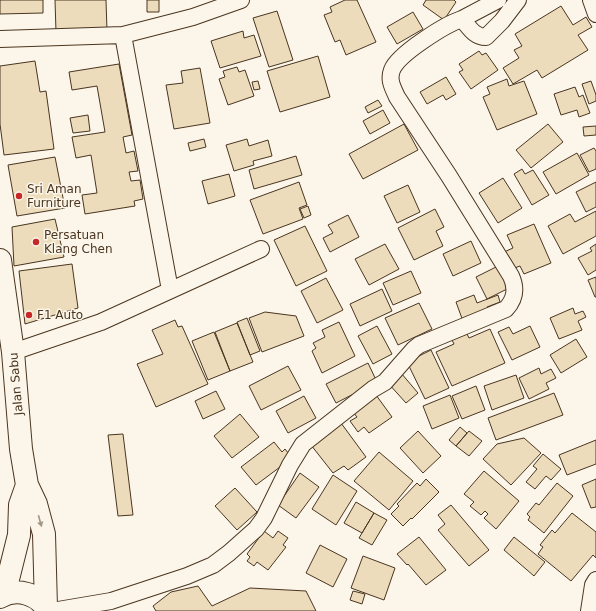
<svg xmlns="http://www.w3.org/2000/svg" width="596" height="611" font-family="'DejaVu Sans',sans-serif">
<rect width="100%" height="100%" fill="#fbf6e9"/>
<path fill="#ecdcbc" stroke="#4a3520" d="M0,0H43V13L0,14Z
M55,0H106L107,31L56,32Z
M147,0H159V12H147Z
M345,0H357L376,42L346,55L340,40L335,42L324,15L332,12L330,7Z
M426,0H454L456,2L444,20L423,5Z
M561,6L573,25L586,17L592,27L578,35L588,50L542,78L537,70L513,84L503,68L519,58L514,50L522,46L515,34Z
M277,11L293,60L269,67L253,18Z
M413,12L423,29L397,44L387,27Z
M243,31L244,38L254,35L261,56L220,68L211,41Z
M479,51L482,55L486,53L498,70L471,89L459,72L463,70L459,64Z
M318,56L330,97L280,112L267,71Z
M35,61L40,92L46,91L54,149L4,155L0,124V66Z
M119,64L132,135L123,137L126,153L134,151L138,171L129,172L131,181L140,180L143,199L134,201L135,206L85,214L82,195L97,193L91,155L76,158L72,137L105,132L97,86L72,90L69,72Z
M237,67L239,72L245,70L254,96L228,105L219,79L225,77L223,71Z
M200,68L210,123L174,129L166,85L183,83L181,71Z
M446,77L456,94L446,100L443,95L427,104L420,92Z
M507,79L509,86L524,81L537,114L497,130L483,97L490,94L487,87Z
M258,81L260,89L254,90L252,82Z
M591,81L596,95V101L589,104L582,84Z
M575,87L579,97L583,95L590,113L579,117L577,110L561,115L554,94Z
M378,100L382,106L368,113L365,107Z
M383,110L390,123L370,134L363,121Z
M88,115L90,131L73,133L70,118Z
M404,124L418,150L363,179L349,154Z
M548,124L563,142L531,168L516,150Z
M596,126V135L584,136L583,127Z
M204,139L206,147L190,151L188,143Z
M247,139L249,146L268,140L272,156L253,161L254,165L234,171L226,145Z
M594,148L596,151V169L589,172L580,155Z
M577,153L589,175L556,194L543,172Z
M296,156L302,175L254,189L249,170Z
M55,157L65,208L17,216L8,165Z
M522,169L525,174L533,170L549,195L532,205L514,174Z
M229,174L235,196L208,204L202,181Z
M503,178L522,208L498,223L479,193Z
M299,182L307,205L299,208L303,219L263,234L250,200Z
M596,182V207L586,212L576,192Z
M408,185L420,212L397,223L384,196Z
M308,206L311,215L304,218L300,209Z
M435,209L444,227L436,231L443,246L414,260L398,228Z
M596,211V236L563,254L548,226L570,214L575,222Z
M348,215L359,237L330,252L323,238L333,233L328,225Z
M55,219L64,257L14,266L12,227Z
M534,224L551,263L524,274L520,266L512,269L504,252L513,248L507,235Z
M305,226L327,271L296,286L274,240Z
M471,241L481,263L453,276L443,254Z
M385,244L399,269L369,285L355,259Z
M596,244V270L588,275L578,258L592,251L590,248Z
M72,264L78,308L25,324L19,271Z
M500,265L511,287L487,299L476,277Z
M411,271L421,293L393,305L383,283Z
M596,277V297H595L588,280Z
M326,278L343,310L317,323L301,291Z
M382,289L392,311L360,326L350,304Z
M474,295L477,303L498,295L500,302L487,307L490,315L464,324L456,302Z
M419,303L432,329L398,345L385,318Z
M573,308L575,314L583,311L586,317L578,321L582,330L559,339L550,318Z
M265,312L296,316L304,336L262,352L249,318Z
M247,318L260,351L250,355L237,322Z
M175,320L178,327L182,326L208,384L156,407L137,364L163,354L152,330Z
M339,322L355,356L322,373L312,351L316,348L313,343L325,337L322,330Z
M237,323L253,362L230,371L215,332Z
M377,326L392,354L373,364L358,336Z
M530,326L540,347L512,360L498,332L509,327L513,334Z
M490,329L505,363L452,386L436,352L454,344L452,340L467,334L469,338Z
M214,332L230,371L208,380L192,341Z
M576,339L587,357L561,373L550,355Z
M431,350L449,388L425,399L407,362Z
M368,363L377,382L336,403L326,384Z
M288,366L301,390L261,410L249,386Z
M539,368L541,374L551,369L556,378L546,383L549,389L529,399L519,378Z
M401,373L418,393L406,403L388,383Z
M516,375L524,398L492,410L484,386Z
M476,386L485,410L462,419L452,396Z
M216,391L225,409L203,419L195,401Z
M554,393L563,415L496,440L488,418Z
M376,395L392,417L369,433L364,427L358,432L350,421L357,417L353,412Z
M450,395L459,418L432,429L423,406Z
M304,396L316,418L288,433L276,411Z
M240,414L259,437L232,458L214,436Z
M341,423L366,457L348,470L344,466L333,473L311,445Z
M460,427L467,433L456,446L449,440Z
M418,431L441,456L423,473L400,448Z
M469,431L482,441L469,456L456,446Z
M123,434L133,515L118,516L108,435Z
M524,438L541,453L511,485L483,459L497,444Z
M596,440V464L567,475L559,455Z
M274,442L282,452L285,449L292,458L256,485L241,467Z
M379,452L413,481L389,510L354,481Z
M543,454L561,469L551,480L546,476L535,489L526,482L537,469L533,466Z
M484,471L519,501L496,529L484,518L488,514L485,511L481,515L470,506L474,502L464,494Z
M300,473L319,487L296,518L278,505Z
M333,475L357,491L336,525L312,509Z
M426,479L439,492L412,519L411,518L403,526L391,514L399,506L397,504L417,483L420,486Z
M596,479V507L591,508L582,485Z
M557,483L573,496L544,533L528,520L530,517L527,514L536,503L539,505Z
M235,488L257,512L237,530L215,506Z
M356,502L374,513L362,533L344,523Z
M451,505L489,550L469,566L438,530L445,524L438,515Z
M374,513L387,520L372,545L359,538Z
M572,513L596,532V558L593,555L571,581L538,554L543,547L540,545L552,530L555,533Z
M264,531L273,538L278,531L288,538L283,545L286,547L268,570L257,562L254,566L247,561L250,557L247,554Z
M419,537L446,570L426,585L408,564L407,565L397,554Z
M514,537L545,562L534,576L504,550Z
M320,545L347,559L333,587L306,573Z
M363,556L395,568L384,600L351,588Z
M198,586L212,606L250,588L306,591L316,611H156L153,606L171,592Z
M353,591L365,594L362,604L350,600Z"/>
<g fill="none" stroke-linecap="round" stroke-linejoin="round">
<defs>
<path id="street" d="M498,0L462,19C469,27 474,37 486,37L502,21L518,0
M591,0L596,14
M123,35L170,290
M0,39L123,35L193,17L241,0
M13,352L101,322L261,249
M52,611L111,601L187,576L213,565L229,553L256,529L264,518L290,465L303,444L373,389L385,382L414,349L419,345L506,309C515,299 517,289 511,276L449,176L397,97C393,88 388,80 392,70C398,54 446,24 462,19
M589,611L593,585L596,580"/>
<path id="secondary" d="M0,260L13,352L21,449L27,485L36,504L44,534L46,607
M4,595L19,535L20,505L27,485
M0,597C17,587 39,594 48,611"/>
</defs>
<use href="#street" stroke="#4a3520" stroke-width="18"/>
<use href="#secondary" stroke="#4a3520" stroke-width="24"/>
<use href="#street" stroke="#fbf6e9" stroke-width="16"/>
<use href="#secondary" stroke="#fbf6e9" stroke-width="22"/>
</g>
<defs><path id="oneway-solid" d="M-6-.8H1V-3.2L6.5 0L1 3.2V.8H-6Z"/></defs>
<use fill="#a29684" href="#oneway-solid" transform="translate(40 521) rotate(75)"/>
<g fill="#c62828" stroke="#fbf6e9" stroke-width="1.5">
<circle cx="19" cy="196" r="4"/>
<circle cx="36" cy="242" r="4"/>
<circle cx="29" cy="315" r="4"/>
</g>
<g text-anchor="middle" stroke-width="3" stroke-linejoin="round" paint-order="stroke">
<g font-size="12" fill="#4a3520" stroke="#fbf6e9" text-anchor="start">
<text x="27" y="193">Sri Aman<tspan x="27" dy="14">Furniture</tspan></text>
<text x="44" y="239">Persatuan<tspan x="44" dy="14">Klang Chen</tspan></text>
<text x="37" y="319">F1 Auto</text>
</g>
<g font-size="12" fill="#4a3520" stroke="#fbf6e9">
<text transform="translate(16 384) rotate(-95)" y="4">Jalan Sabu</text>
</g>
</g>
</svg>
